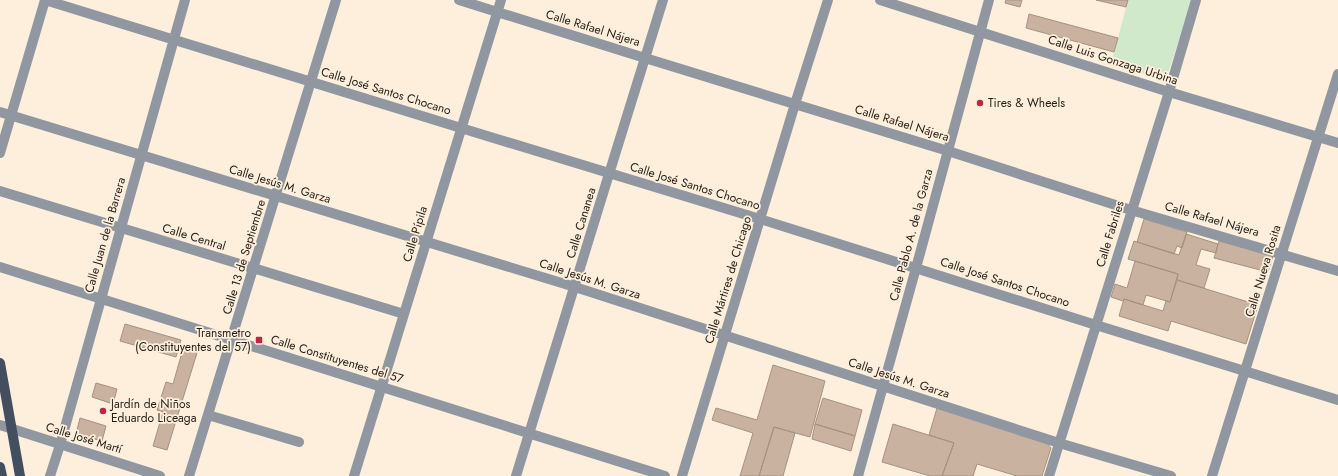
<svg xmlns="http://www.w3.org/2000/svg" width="1338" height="476" font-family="Jost,sans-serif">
<rect width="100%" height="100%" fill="#fdefdc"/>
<path fill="#d1e9cb" d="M1128,0H1192L1167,76L1161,79L1111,64Z"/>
<path fill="#c9b3a0" stroke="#a6917e" d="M1006,0H1022L1020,7L1005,3Z
M1096,0H1128L1126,7Z
M1029,14L1118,38L1114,52L1026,28Z
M1144,219L1187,232L1182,248L1177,246L1174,254L1137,242Z
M1186,234L1218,244L1216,253L1201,249L1196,265L1210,269L1204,288L1177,280L1178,274L1128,259L1134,241L1179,255Z
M1219,241L1273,256L1268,272L1214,258Z
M1135,261L1178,274L1170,302L1146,295L1143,305L1124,299L1123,301L1111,297L1115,284L1127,288Z
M1177,280L1258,305L1246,344L1171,321L1168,331L1119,316L1124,299L1163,311L1166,301L1170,302Z
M125,324L181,340L176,357L120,341Z
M183,349L197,353L167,450L153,446L163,412L157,410L166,382L173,384Z
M773,365L825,381L810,437L774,427L759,476H740L753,433L712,420L716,408L757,420Z
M96,383L117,389L113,404L92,397Z
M823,398L862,410L855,436L815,424Z
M937,408L1045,441L1051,448L1042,476H1017L977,464L973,476H942L954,443L929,435Z
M80,418L106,426L102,441L76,434Z
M815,424L855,436L851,451L812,439Z
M893,424L954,443L942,476H930L882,462Z
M774,427L795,433L783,476H759Z"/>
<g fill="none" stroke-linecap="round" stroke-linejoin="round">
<path stroke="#9097a1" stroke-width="10" d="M45,0L461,128L760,219L1096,325L1338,400
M459,0L645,58L948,151L1131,210L1338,271
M880,0L1169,92L1338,143
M0,112L575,287L1059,443L1171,476
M0,153L45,0
M0,191L404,314
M0,267L665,476
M208,415L299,442
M0,425L160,476
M50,476L60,445L185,0
M189,476L336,0
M354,476L501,0
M516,476L609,174L663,0
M682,476L795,104L828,0
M858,476L916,268L989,0
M1049,476L1169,92L1196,0
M1212,476L1338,74"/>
<path stroke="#434e5f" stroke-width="10" d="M0,363L20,476
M0,467L2,476"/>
</g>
<g fill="#b92842" stroke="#fdefdc" stroke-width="1.5">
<circle cx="980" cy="103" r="4"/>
<rect x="255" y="336" width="8" height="8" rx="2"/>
<circle cx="103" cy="411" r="4"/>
</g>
<g text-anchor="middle" stroke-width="3.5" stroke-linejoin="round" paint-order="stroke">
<g font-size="12" fill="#231d14" stroke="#fdefdc">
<text transform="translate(593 28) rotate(17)" y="4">Calle Rafael Nájera</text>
<text transform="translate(1113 60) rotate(18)" y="4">Calle Luis Gonzaga Urbina</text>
<text transform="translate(386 91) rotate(17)" y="4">Calle José Santos Chocano</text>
<text transform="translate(902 123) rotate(17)" y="4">Calle Rafael Nájera</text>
<text transform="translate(280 184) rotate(17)" y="4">Calle Jesús M. Garza</text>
<text transform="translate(695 186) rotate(17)" y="4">Calle José Santos Chocano</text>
<text transform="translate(1212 219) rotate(16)" y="4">Calle Rafael Nájera</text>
<text transform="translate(581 223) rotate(-73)" y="4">Calle Cananea</text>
<text transform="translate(415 234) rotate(-73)" y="4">Calle Pípila</text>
<text transform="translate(1110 234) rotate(-73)" y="4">Calle Fabriles</text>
<text transform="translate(105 235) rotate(-74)" y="4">Calle Juan de la Barrera</text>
<text transform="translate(911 235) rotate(-75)" y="4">Calle Pablo A. de la Garza</text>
<text transform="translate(194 237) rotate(17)" y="4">Calle Central</text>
<text transform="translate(244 257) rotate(-73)" y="4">Calle 13 de Septiembre</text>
<text transform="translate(1263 271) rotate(-73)" y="4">Calle Nueva Rosita</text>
<text transform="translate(590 279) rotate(18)" y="4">Calle Jesús M. Garza</text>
<text transform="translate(728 280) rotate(-73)" y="4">Calle Mártires de Chicago</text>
<text transform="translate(1005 282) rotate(18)" y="4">Calle José Santos Chocano</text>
<text transform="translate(337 359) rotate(17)" y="4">Calle Constituyentes del 57</text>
<text transform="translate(899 378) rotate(18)" y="4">Calle Jesús M. Garza</text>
<text transform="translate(84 438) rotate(17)" y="4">Calle José Martí</text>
</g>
<g font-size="12" fill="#231d14" stroke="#fdefdc" text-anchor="start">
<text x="988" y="107">Tires &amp; Wheels</text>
<text x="251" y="337" text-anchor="end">Transmetro<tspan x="251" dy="14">(Constituyentes del 57)</tspan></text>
<text x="111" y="408">Jardín de Niños<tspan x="111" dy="14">Eduardo Liceaga</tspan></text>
</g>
</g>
</svg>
